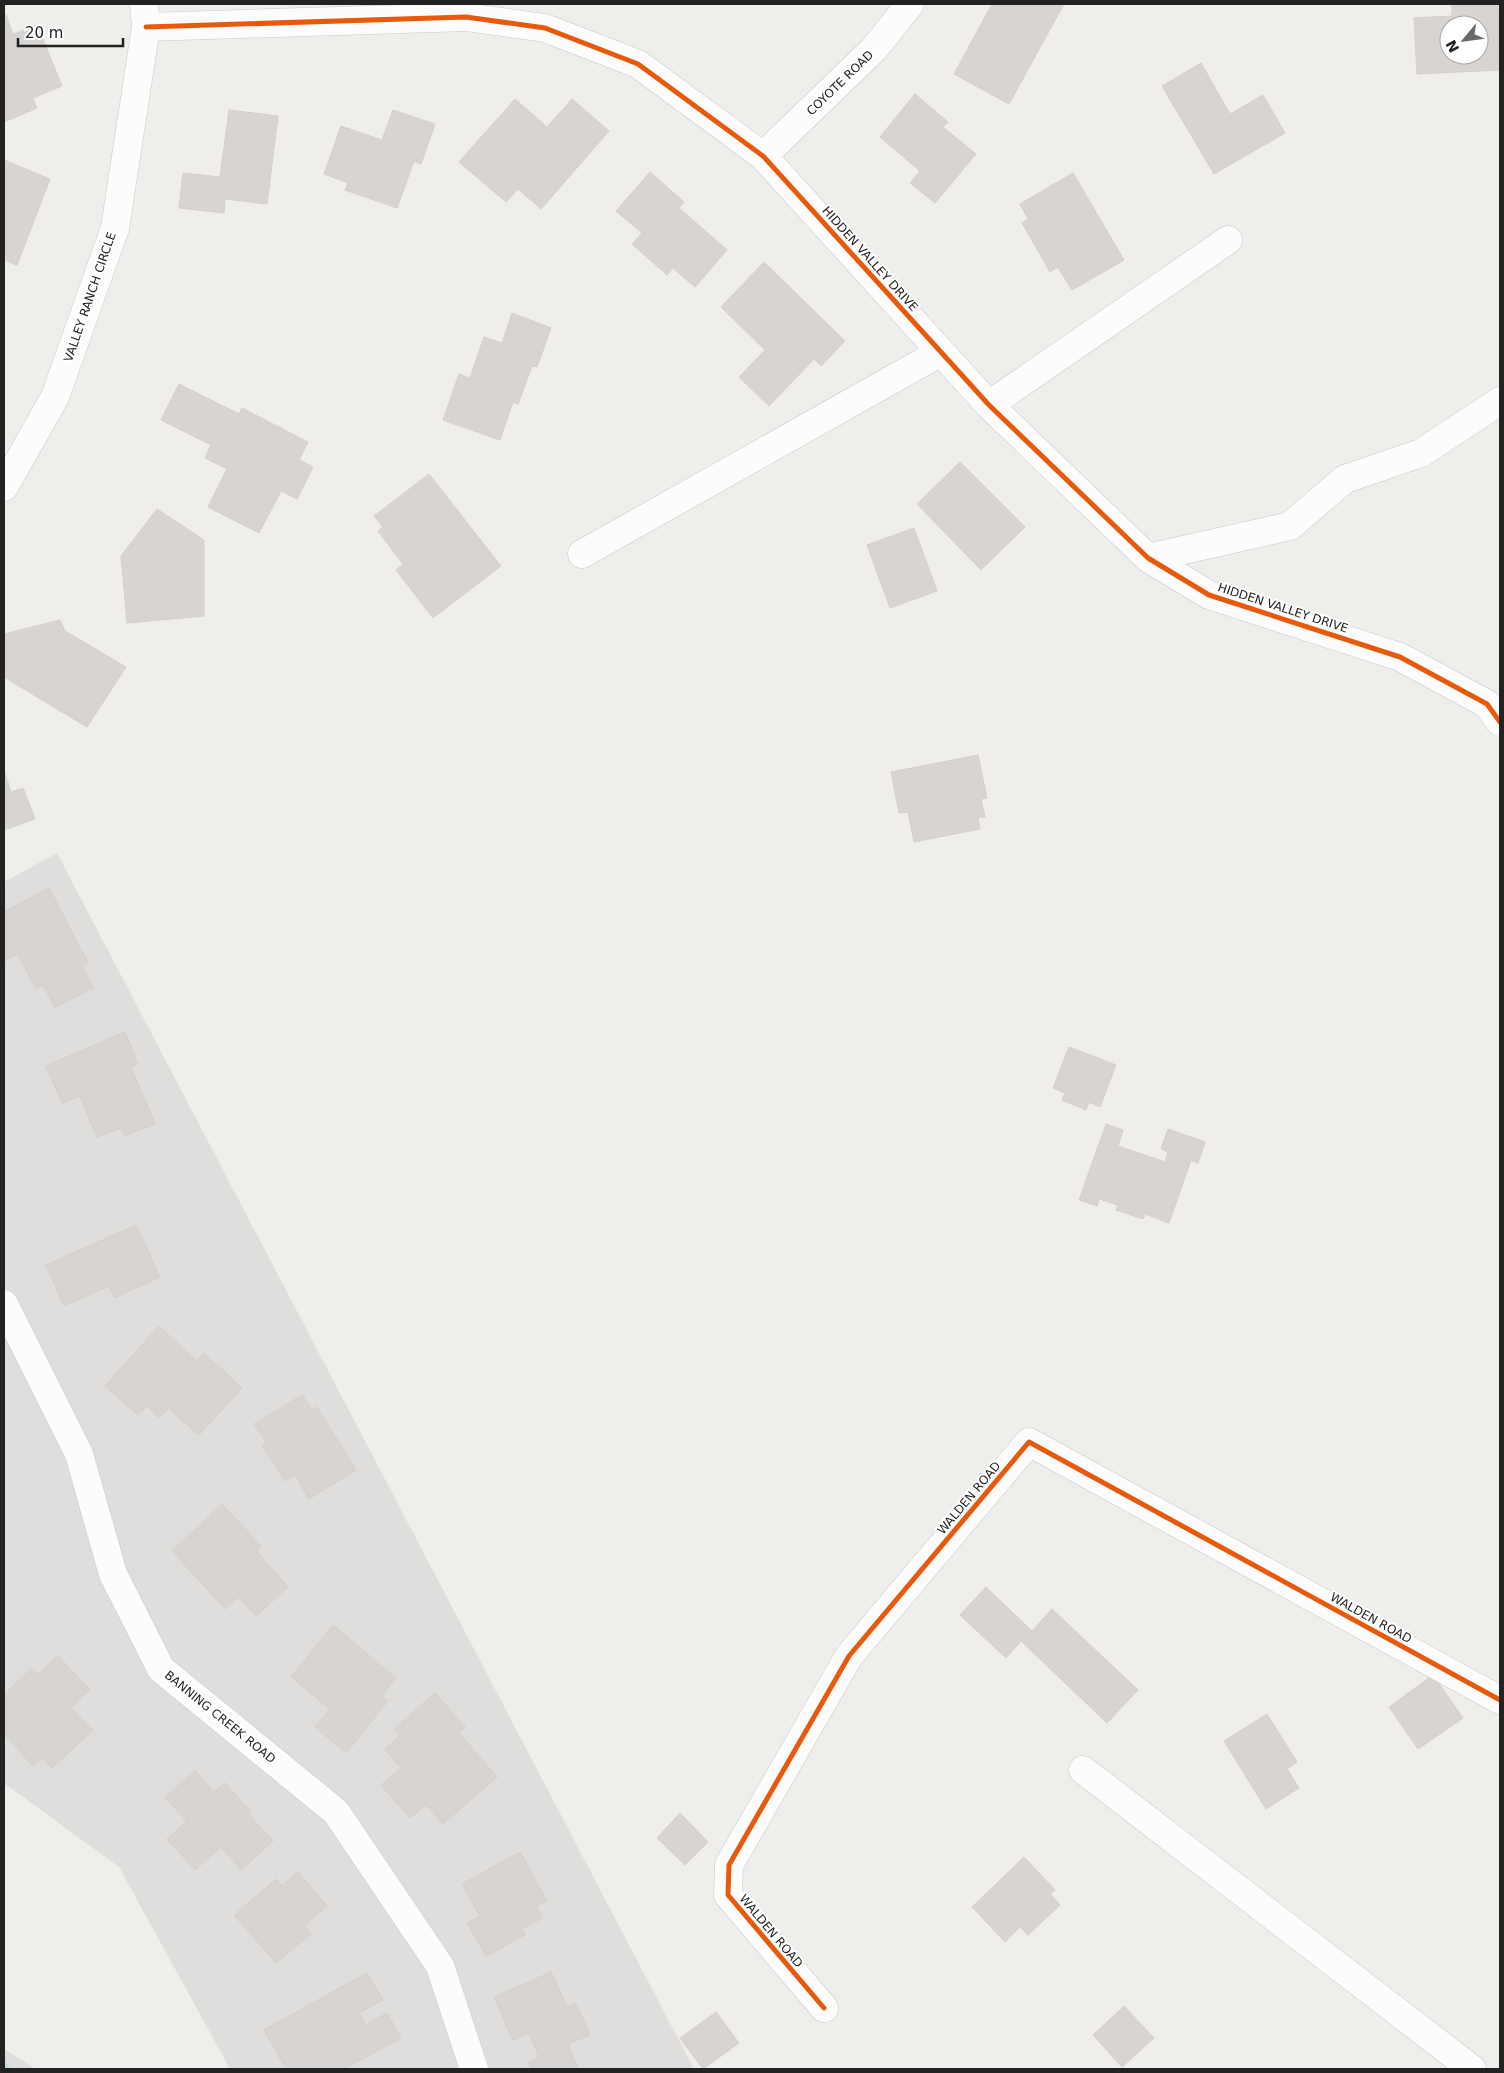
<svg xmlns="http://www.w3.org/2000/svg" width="1504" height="2073" font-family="'DejaVu Sans',sans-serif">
<rect width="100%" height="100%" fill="#f0eeeb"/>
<path fill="#dfdedc" d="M57,853L694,2069H230L119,1867L4,1783V882Z
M4,2049L36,2069H4Z"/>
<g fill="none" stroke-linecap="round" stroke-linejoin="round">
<path stroke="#bfdbe3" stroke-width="10" d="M4,2068L5,2069"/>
</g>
<path fill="#d7d4d2" stroke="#d3d0cc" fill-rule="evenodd" d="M992,4H1064L1009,104L954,74Z
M1452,4H1498L1500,70L1417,74L1414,18L1452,16ZM1449,25H1479V55H1449Z
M6,15L13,34L37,25L62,86L33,98L37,108L4,122V16Z
M1201,63L1230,114L1263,95L1285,133L1214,174L1162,86Z
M915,94L948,122L943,127L976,154L935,203L910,183L920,171L880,137Z
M515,99L547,127L572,99L609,131L541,209L518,189L506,202L459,162Z
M229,110L278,116L267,204L225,199L224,213L179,208L183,173L220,177Z
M393,110L435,124L421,164L414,161L397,208L345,190L348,183L324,174L341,126L382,140Z
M4,160L50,179L17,265L4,260Z
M650,172L684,202L679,208L727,250L695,287L673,268L667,275L632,244L642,233L616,211Z
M1073,173L1124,260L1072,290L1058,267L1050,272L1022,223L1028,219L1020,204Z
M764,262L845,341L821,366L814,359L769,406L739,377L765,350L721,307Z
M512,313L551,328L537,367L532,366L518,404L513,402L500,440L443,420L459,374L470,378L484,337L502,343Z
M179,384L239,414L242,408L308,442L299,460L313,467L297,499L281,491L259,533L208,507L227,469L205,458L211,445L161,420Z
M960,462L1025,527L981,570L917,504Z
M429,474L501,566L433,618L396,570L403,564L378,531L383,527L374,516Z
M157,509L204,540V616L127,623L121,556Z
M914,528L937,591L890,608L867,545Z
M60,620L65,631L126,667L87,727L4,677V634Z
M978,755L987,798L981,799L985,817L978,818L980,829L914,842L908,812L899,813L891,772Z
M4,770L11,792L23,788L35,819L4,830Z
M49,888L88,963L82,966L93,988L55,1007L43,985L36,989L18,954L4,961V912Z
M125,1032L138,1064L131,1067L155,1124L124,1136L121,1128L97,1137L80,1096L62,1103L46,1066Z
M1069,1047L1116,1065L1100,1107L1089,1102L1086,1110L1062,1100L1065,1093L1053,1088Z
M1106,1124L1123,1130L1118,1146L1165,1162L1168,1152L1161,1149L1168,1129L1205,1142L1198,1163L1191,1160L1169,1223L1145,1214L1143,1219L1116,1210L1118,1205L1099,1199L1097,1206L1079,1200Z
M136,1225L160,1277L114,1298L109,1286L64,1306L46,1265Z
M159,1326L197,1361L204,1353L242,1388L199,1435L168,1408L159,1418L147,1406L138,1415L105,1386Z
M302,1395L312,1410L317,1407L356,1470L309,1499L295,1475L285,1481L262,1445L266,1442L254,1424Z
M222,1504L261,1546L256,1551L288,1587L256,1616L238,1597L225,1609L172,1551Z
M986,1587L1032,1631L1052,1609L1138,1690L1107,1723L1021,1641L1006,1658L960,1615Z
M333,1625L396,1678L382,1695L388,1701L346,1753L315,1727L330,1709L291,1677Z
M58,1656L90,1690L71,1708L93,1730L52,1768L42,1758L33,1766L4,1734V1695L31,1669L37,1675Z
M1433,1675L1463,1718L1418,1749L1389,1707Z
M435,1693L465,1727L459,1733L497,1777L443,1824L426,1805L410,1818L381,1785L401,1768L385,1749L400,1736L394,1729Z
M1267,1714L1297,1762L1287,1769L1299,1788L1266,1809L1224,1741Z
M195,1770L214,1792L225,1783L251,1812L249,1815L273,1841L241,1870L221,1847L195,1870L167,1839L187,1821L165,1798Z
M680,1813L708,1842L685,1865L657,1838Z
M520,1852L547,1901L536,1906L542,1918L522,1929L525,1935L486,1956L467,1923L480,1916L462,1884Z
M1024,1857L1055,1890L1050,1894L1060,1905L1028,1935L1020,1927L1005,1942L972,1907Z
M298,1872L327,1906L304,1926L311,1934L276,1963L234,1915L276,1879L282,1886Z
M551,1972L567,2007L576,2003L590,2035L568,2044L578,2069H532L528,2062L539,2057L529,2033L513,2040L494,1997Z
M367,1973L383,2000L359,2013L366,2025L387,2013L401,2038L344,2069H286L264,2030Z
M1124,2006L1154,2038L1122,2067L1093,2035Z
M716,2012L739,2043L703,2069L680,2038Z"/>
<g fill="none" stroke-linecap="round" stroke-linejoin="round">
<defs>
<path id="minor" d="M146,27L466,17L545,28L638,64L763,156L989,405L1148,558L1209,595L1400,657L1487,704L1500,722
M763,156L874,49L910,4
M989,405L1228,240
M4,487L55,397L115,228L146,27L144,4
M582,554L941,352
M1148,558L1290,526L1345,479L1421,453L1500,401
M4,1304L79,1454L113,1574L161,1669L336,1812L440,1966L474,2069
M1083,1770L1472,2069
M824,2008L728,1895L729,1865L849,1656L1029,1442L1500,1700"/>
</defs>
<use href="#minor" stroke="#c9c8c7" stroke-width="29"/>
<use href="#minor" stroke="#fdfcfc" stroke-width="28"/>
<defs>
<path id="cycleway" d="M146,27L466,17L545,28L638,64L763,156L989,405L1148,558L1209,595L1400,657L1487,704L1500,722
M824,2008L728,1895L729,1865L849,1656L1029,1442L1500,1700"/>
</defs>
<use href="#cycleway" stroke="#fff" stroke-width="8"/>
<use href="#cycleway" stroke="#e8590c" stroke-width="5"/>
</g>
<g text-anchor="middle" stroke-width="4" stroke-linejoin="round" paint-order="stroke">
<g font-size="12" fill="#222" stroke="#fff">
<text transform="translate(840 83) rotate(-44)" y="4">COYOTE ROAD</text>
<text transform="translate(870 259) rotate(48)" y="4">HIDDEN VALLEY DRIVE</text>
<text transform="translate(90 297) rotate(-71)" y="4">VALLEY RANCH CIRCLE</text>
<text transform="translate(1283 608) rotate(18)" y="4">HIDDEN VALLEY DRIVE</text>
<text transform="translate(969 1498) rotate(-50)" y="4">WALDEN ROAD</text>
<text transform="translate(1371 1618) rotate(29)" y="4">WALDEN ROAD</text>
<text transform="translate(220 1717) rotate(39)" y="4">BANNING CREEK ROAD</text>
<text transform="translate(771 1931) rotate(50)" y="4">WALDEN ROAD</text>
</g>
</g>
<rect width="1504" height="2073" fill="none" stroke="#222222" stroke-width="10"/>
<g transform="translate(1464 40) rotate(241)"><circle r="24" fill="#ffffff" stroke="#a7a7a7"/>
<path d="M0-4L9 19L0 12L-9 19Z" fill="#6a6968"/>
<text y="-8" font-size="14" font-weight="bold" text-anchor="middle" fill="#222222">N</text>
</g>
<path d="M18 38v8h105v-8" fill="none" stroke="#222222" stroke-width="2.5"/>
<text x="25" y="38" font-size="15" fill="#222222" stroke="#ffffff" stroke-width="4" paint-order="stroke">20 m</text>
</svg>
